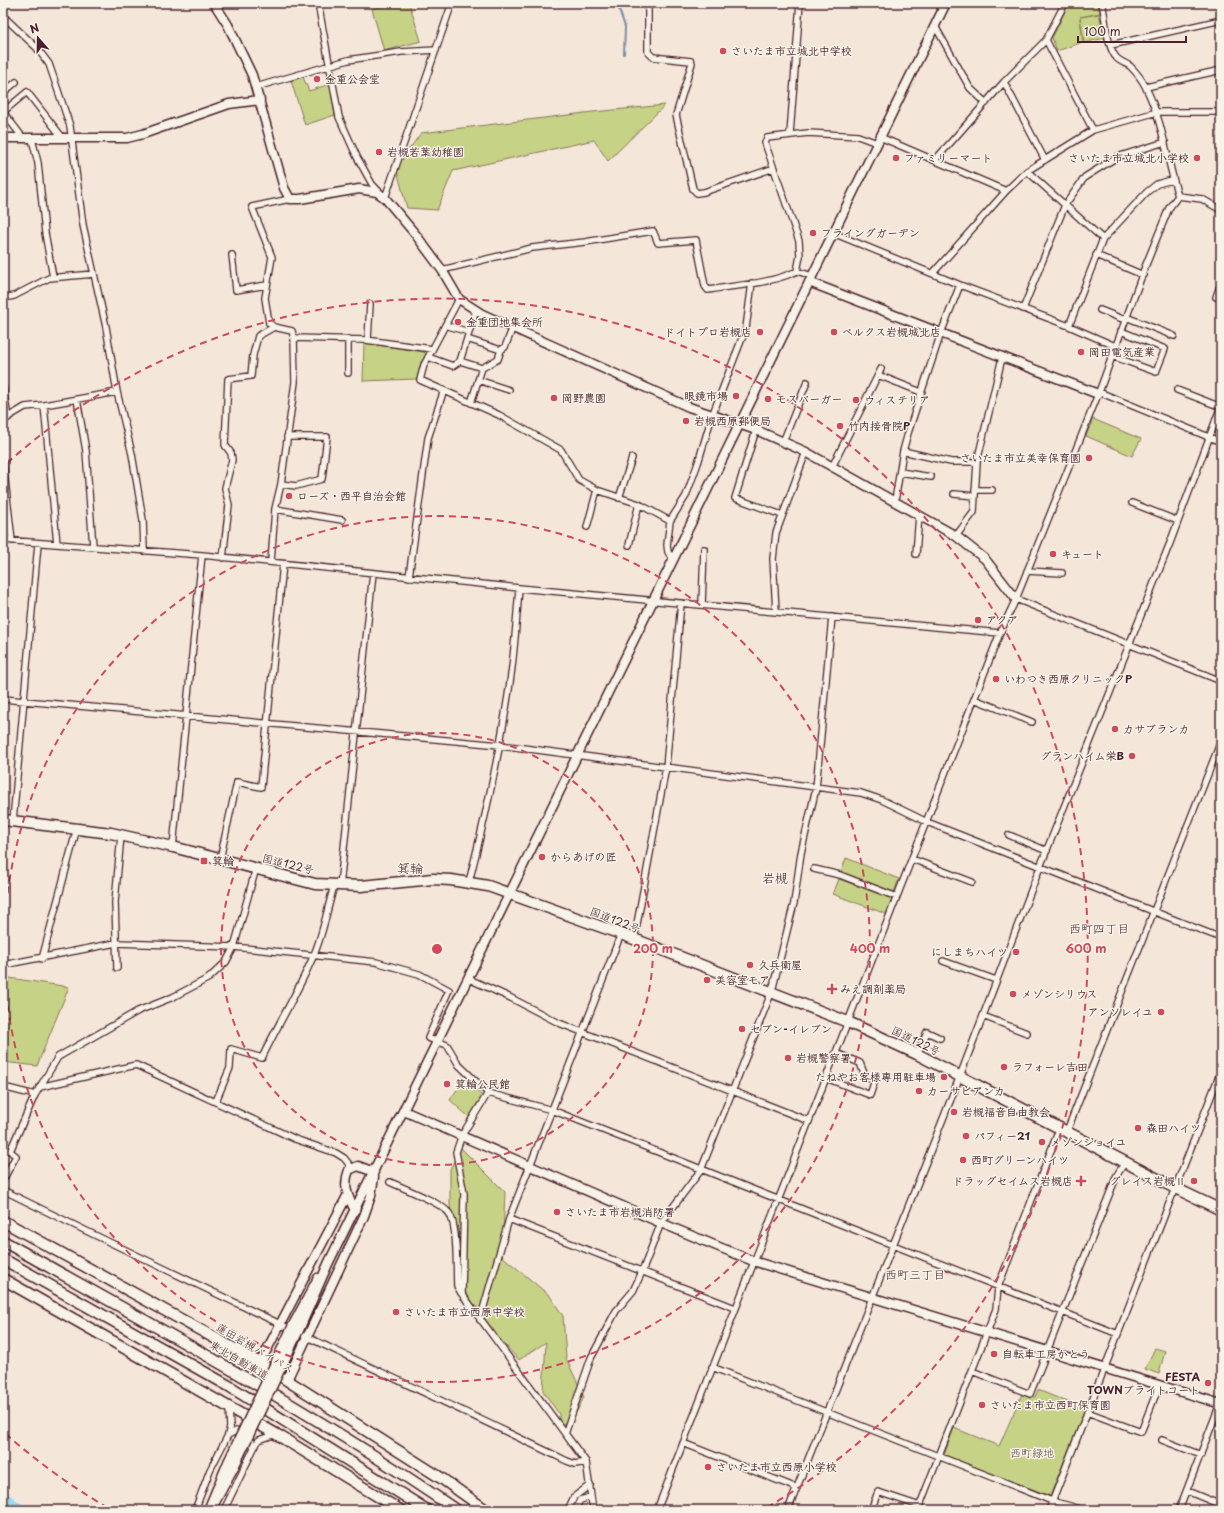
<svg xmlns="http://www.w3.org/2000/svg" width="1224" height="1513" font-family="'Playpen Sans','Klee One',sans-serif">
<rect width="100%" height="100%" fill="#f4e7d9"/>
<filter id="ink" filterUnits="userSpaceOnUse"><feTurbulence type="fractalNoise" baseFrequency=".025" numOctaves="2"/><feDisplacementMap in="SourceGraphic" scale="8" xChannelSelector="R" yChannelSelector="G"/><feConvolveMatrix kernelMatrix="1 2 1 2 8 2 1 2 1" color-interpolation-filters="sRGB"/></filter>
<g filter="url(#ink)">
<path fill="#c6d286" stroke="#887858" d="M393,3H409L421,41L384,51L372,9Z
M1069,3H1098L1100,13L1080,17L1099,14L1105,38L1084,43L1080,18L1083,42L1057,51L1052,38Z
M303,77L309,91L330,84L335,115L305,125L291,81Z
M665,105L608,161L594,140L453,171L437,210L407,208L396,167L421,133L593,112Z
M364,343L424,352L426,355L421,362L417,379L363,381Z
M1093,419L1141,439L1132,456L1086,436Z
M846,858L899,879L894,892L841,872Z
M839,879L892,899L886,914L833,894Z
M3,977L69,987L37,1066L3,1062Z
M465,1078L482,1096L469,1117L450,1100Z
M461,1148L505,1192L502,1256L550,1296L563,1316L566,1358L584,1397L573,1419L559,1426V1414L543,1391L546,1342L519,1360L496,1335L460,1285L450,1204V1169Z
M1155,1348L1165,1351L1159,1374L1145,1369Z
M1038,1390L1085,1409L1050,1496L944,1455L954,1428L999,1446L1022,1394L1035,1397Z"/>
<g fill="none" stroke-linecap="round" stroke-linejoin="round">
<path stroke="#7890a6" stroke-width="2" d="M617,3L625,27L624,54
M16,142H69"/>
<path stroke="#96dbf8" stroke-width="13" d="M3,1498L19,1510"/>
<defs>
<path id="street" d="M318,3L339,117L357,157L372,184L385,198L452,3
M648,3V52L653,57L691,61L692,63L676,115L693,189L697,193L704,192L774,168
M938,3L942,11
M1102,3C1106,19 1106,42 1115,56C1118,61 1125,63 1130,66C1136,72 1143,81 1146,88C1163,122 1167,160 1178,196
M3,16L37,48L49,64L70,126L83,225L106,327L117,392L132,454L143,520L144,551
M935,26L970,88L986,103
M1046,40L1093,130
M1111,45L1221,20
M1004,82L1045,160
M256,87L348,60L401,52L436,50
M1146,87L1221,70
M3,93L16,82
M790,134L800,3
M880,137L1006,191
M24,139L3,112L27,92L62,137
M32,139L38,163L45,233L53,277
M936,159L1004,82L1046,40L1065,3
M1027,171L1103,239
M1178,196L1202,199L1221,210
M833,233L960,285L1069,326L1115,346
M232,255L236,290L267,285
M1096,255L1143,275
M442,270L532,248L585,242L653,231L658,243L696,240L705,286L708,290C737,285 770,284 797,271L800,256L799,241L765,143L767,138L808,133L858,136L877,143
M797,271L812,276
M933,273L1006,191L1027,171L1093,130L1157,112H1221
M1221,283L1216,297L1221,299
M3,298L14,296L49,278L94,274
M459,299L424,365L420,380L499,415L561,450L579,480L597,490L639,504L670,521
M1023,309L1065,205L1085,177L1117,157L1165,142
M1100,310L1125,320
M1126,317L1174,336
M445,325L469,332
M1069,326L1103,239L1147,192L1157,184L1172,180
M294,338L366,340L432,349
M467,339L501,350
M368,340L370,304
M1112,356L1156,372L1165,349L1121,331
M428,357L453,366L460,361L476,310
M460,361L482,368
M348,373V339
M878,375L921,392
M478,380L509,390
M3,387L8,418
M1177,390L1221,407
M1099,392L1221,442
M77,399L86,451L93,547
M471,403L482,368L498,359L501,350L505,347L513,327
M44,405L57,544
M3,420L25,407L44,405L117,392
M756,430L735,498L782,515
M783,442L807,382
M903,451L951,462H977
M3,462L12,541
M832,467L881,369
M900,472L931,477
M281,484L296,486L322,479L327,437H287
M975,490H992
M954,494L975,496
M619,498L632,458
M895,501L903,451L908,433L941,333L960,285
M1132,503L1178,521
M275,509L342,520
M587,527L597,490
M956,536L974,512L977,462L1002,358
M3,540L202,555L519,588L1000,633
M629,545L639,504
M916,554L919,515
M223,558L229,505L225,488L232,460L231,453L225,445L228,379L251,376L253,355L258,336L274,327
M673,560L668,552L667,545L670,521L686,496L698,463L712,416L746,328L752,283
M271,562L275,509L281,484L295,382L294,338L292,331L274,327L269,323L265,298L272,257L252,207L290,199
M1027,571L1062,573
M409,577L428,438L444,390
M1016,599L1221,681
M702,605L704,549
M776,611L773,559L776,533L806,452
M3,699L500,745L861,793L882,800L927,822L1221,938
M974,699L1032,722
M13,821L38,544
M1009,835L1047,851
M173,847L202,555
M220,859L237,782L261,787L283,564
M912,859L972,882
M814,869L840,875L897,897
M469,882C487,811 503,740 512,667C515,641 517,614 519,588
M340,886L373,573
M634,940L666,767L681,603
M42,959L77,828
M943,961L996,980
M3,965L116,943L234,947L376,962L419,974L449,990L428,1038L447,1045L459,1065L488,1093L552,1110L1118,1334
M117,968L115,902L121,835
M469,979L511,998L559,1023L809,1121
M983,1016L1027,1033
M917,1054L927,1032L940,1038
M826,1078L870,1095L875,1080L865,1076L860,1063L836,1053
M3,1087L35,1095
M40,1087L136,1065L295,1139L336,1153L344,1158L352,1168
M488,1093L462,1135L456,1152L464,1194L462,1294L586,1462L593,1510
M216,1101L230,1068L231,1049L262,1058C278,1024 298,992 313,957C323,935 327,909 334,886
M1067,1131L1221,741
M3,1180L16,1156L10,1151L35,1095L58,1057L138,1011L173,997L209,978L226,962L234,947L256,868
M390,1182C403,1188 442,1203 449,1213C458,1226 456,1269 457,1286L461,1293
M3,1190C190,1283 379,1370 567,1461L575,1464L586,1462
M509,1219L735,1308
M480,1320L509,1219L621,934
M712,1367L1052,1501L1084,1510
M972,1371L1030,1394L1117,1175L1125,1162
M1087,1412L1141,1432L1159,1386
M565,1434L591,1358L616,1311L633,1291L642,1272L661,1223L701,1170L772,991L794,903L801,853L816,788L832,617
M228,1435L230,1427L229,1408
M1162,1440L1201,1455
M683,1443L797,1488
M254,1448L259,1440L276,1434
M1187,1491L1221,1505
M195,1510L210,1470L228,1435L236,1431L251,1439L254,1448L224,1510
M568,1510L574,1497L590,1485
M575,1510L580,1500L591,1497
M657,1510L1000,633L1016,599L1099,392L1145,267L1169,208L1178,196
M788,1510L960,1076L1040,867L1170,543L1221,406
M871,1510L878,1492L920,1506
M918,1510L996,1309L998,1287L1060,1127
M1049,1510L1221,1071
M1179,1510L1220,1404"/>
<path id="secondary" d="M214,3L228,25L252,75L284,188L290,199H300L359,189L377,192L385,198L416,235L442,270L459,299L482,314L689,407L756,430L806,452L956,536L985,559L1016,599
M3,138H127L143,134L229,104L260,100
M809,282L1098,394
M404,1111L661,1223L753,1261L1221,1404
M355,1210C347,1196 343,1185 349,1170L358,1166L374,1172
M293,1325L318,1278
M300,1328L328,1264L946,3
M260,1363L347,1196
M287,1380L364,1216L371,1196L374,1177
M212,1508L235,1465
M208,1510L228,1462"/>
<path id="highway" d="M3,820L111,833L173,847L315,884L361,886L433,879L451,880L488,886L621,934L848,1022L917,1054L1175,1188L1221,1210
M3,1221L260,1363L441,1478L486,1510
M3,1241C156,1327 311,1410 456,1510
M3,1259L229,1386L427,1510
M3,1279L276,1434L400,1510"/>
</defs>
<use href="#street" stroke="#4a1f2b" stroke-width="8"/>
<use href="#secondary" stroke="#4a1f2b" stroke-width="11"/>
<use href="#highway" stroke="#4a1f2b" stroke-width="13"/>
<use href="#street" stroke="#f7f3e8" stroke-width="5.5"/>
<use href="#secondary" stroke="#f7f3e8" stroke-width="8"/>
<use href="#highway" stroke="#f7f3e8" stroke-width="10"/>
<defs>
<path id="secondary-bridge" d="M228,1462L293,1325
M235,1465L300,1328"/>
</defs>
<use href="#secondary-bridge" stroke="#4a1f2b" stroke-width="11" stroke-linecap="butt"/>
<use href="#secondary-bridge" stroke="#f7f3e8" stroke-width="8"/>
</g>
</g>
<g fill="none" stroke="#d1495b" stroke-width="2" stroke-dasharray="7 5">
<circle cx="437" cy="949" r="216"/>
<circle cx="437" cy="949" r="433"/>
<path d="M108 1508A649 649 0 0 1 7 1435M7 463A649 649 0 1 1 766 1508"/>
</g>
<g fill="#d1495b" stroke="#f7f3e8" stroke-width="1.5">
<circle cx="723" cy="51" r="4"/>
<circle cx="317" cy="79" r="4"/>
<circle cx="379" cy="152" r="4"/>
<circle cx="896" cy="158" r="4"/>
<circle cx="1197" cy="158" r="4"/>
<circle cx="813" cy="233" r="4"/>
<circle cx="458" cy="322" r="4"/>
<circle cx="760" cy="332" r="4"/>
<circle cx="834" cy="332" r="4"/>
<circle cx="1081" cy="352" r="4"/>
<circle cx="736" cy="396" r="4"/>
<circle cx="554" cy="398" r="4"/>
<circle cx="768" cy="399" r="4"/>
<circle cx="856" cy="400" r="4"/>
<circle cx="686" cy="421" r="4"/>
<circle cx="840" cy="426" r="4"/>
<circle cx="1089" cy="458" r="4"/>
<circle cx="289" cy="496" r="4"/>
<circle cx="1053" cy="554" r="4"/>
<circle cx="978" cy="620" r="4"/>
<circle cx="996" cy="679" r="4"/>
<circle cx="1115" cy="729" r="4"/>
<circle cx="1132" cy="756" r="4"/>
<circle cx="542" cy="857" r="4"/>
<rect x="200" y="857" width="8" height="8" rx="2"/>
<circle cx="1016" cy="952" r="4"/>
<circle cx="750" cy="965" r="4"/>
<circle cx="707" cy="980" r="4"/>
<path d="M830 983h4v4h4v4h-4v4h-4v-4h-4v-4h4z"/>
<circle cx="1013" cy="994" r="4"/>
<circle cx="1161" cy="1012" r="4"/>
<circle cx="742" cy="1029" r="4"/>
<circle cx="788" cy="1058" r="4"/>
<circle cx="1004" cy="1067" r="4"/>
<circle cx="944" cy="1077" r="4"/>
<circle cx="447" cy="1084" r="4"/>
<circle cx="919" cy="1091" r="4"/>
<circle cx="954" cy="1112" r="4"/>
<circle cx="1138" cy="1128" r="4"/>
<circle cx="966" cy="1136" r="4"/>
<circle cx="1042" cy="1142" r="4"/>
<circle cx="963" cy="1160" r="4"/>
<path d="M1079 1175h4v4h4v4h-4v4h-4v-4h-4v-4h4z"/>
<circle cx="1194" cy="1181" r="4"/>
<circle cx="557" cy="1212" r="4"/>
<circle cx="396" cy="1312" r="4"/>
<circle cx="994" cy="1354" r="4"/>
<circle cx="1208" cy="1383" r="4"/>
<circle cx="982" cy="1405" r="4"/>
<circle cx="708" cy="1467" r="4"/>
</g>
<g text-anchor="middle" stroke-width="3" stroke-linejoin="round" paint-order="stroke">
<g font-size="11" font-weight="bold" fill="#4a1f2b" stroke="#f7f3e8" text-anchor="start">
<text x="731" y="55">さいたま市立城北中学校</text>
<text x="325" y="83">金重公会堂</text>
<text x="387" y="156">岩槻若葉幼稚園</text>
<text x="904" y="162">ファミリーマート</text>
<text x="1189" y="162" text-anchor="end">さいたま市立城北小学校</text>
<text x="821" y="237">フライングガーデン</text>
<text x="466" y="326">金重団地集会所</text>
<text x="752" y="336" text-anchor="end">ドイトプロ岩槻店</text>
<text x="842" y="336">ベルクス岩槻城北店</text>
<text x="1089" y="356">岡田電気産業</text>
<text x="728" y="400" text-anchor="end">眼鏡市場</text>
<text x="562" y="402">岡野農園</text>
<text x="776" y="403">モスバーガー</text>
<text x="864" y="404">ウィステリア</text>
<text x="694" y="425">岩槻西原郵便局</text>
<text x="848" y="430">竹内接骨院P</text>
<text x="1081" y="462" text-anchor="end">さいたま市立美幸保育園</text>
<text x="297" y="500">ローズ・西平自治会館</text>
<text x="1061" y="558">キュート</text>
<text x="986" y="624">アクア</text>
<text x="1004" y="683">いわつき西原クリニックP</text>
<text x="1123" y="733">カサブランカ</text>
<text x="1124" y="760" text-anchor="end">グランハイム栄B</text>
<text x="550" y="861">からあげの匠</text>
<text x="212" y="865">箕輪</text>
<text x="1008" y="956" text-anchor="end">にしまちハイツ</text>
<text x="758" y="969">久兵衛屋</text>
<text x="715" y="984">美容室モア</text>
<text x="840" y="993">みえ調剤薬局</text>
<text x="1021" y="998">メゾンシリウス</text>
<text x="1153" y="1016" text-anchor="end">アンソレイユ</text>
<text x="750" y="1033">セブン-イレブン</text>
<text x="796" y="1062">岩槻警察署</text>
<text x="1012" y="1071">ラフォーレ吉田</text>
<text x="936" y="1081" text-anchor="end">たねやお客様専用駐車場</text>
<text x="455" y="1088">箕輪公民館</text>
<text x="927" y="1095">カーサビアンカ</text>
<text x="962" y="1116">岩槻福音自由教会</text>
<text x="1146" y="1132">森田ハイツ</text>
<text x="974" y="1140">パフィー21</text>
<text x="1050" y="1146">メゾンジョイユ</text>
<text x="971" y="1164">西町グリーンハイツ</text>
<text x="1073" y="1185" text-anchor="end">ドラッグセイムス岩槻店</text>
<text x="1186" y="1185" text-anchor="end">グレイス岩槻Ⅱ</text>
<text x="565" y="1216">さいたま市岩槻消防署</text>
<text x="404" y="1316">さいたま市立西原中学校</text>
<text x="1002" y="1358">自転車工房かとう</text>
<text x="1200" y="1381" text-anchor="end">FESTA<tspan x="1200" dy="13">TOWNブライトコート</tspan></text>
<text x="990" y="1409">さいたま市立西町保育園</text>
<text x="716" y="1471">さいたま市立西原小学校</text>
</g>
<g font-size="11" fill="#4a1f2b" stroke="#f7f3e8">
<text transform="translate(288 864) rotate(14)" y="4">国道122号</text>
<text transform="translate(615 920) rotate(21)" y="4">国道122号</text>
<text transform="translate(916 1041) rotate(26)" y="4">国道122号</text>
<text transform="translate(255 1348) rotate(30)" y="4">蓮田岩槻バイパス</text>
<text transform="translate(239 1360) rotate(30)" y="4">東北自動車道</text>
</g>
<g font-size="11" fill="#694c42" stroke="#f7f3e8">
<text x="1032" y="1457">西町緑地</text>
</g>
<g font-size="12" fill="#4a1f2b" stroke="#f7f3e8">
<text x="1099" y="933">西町四丁目</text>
<text x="915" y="1279">西町三丁目</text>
</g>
<g font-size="13" fill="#4a1f2b" stroke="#f7f3e8">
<text x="410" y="873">箕輪</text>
<text x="775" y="883">岩槻</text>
</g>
</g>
<circle cx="437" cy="949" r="6" fill="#d1495b" stroke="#f7f3e8" stroke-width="2"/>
<g font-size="12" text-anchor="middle" font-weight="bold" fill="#d1495b" stroke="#f7f3e8" stroke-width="3" stroke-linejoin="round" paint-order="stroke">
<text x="653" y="953">200 m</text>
<text x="870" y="953">400 m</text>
<text x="1086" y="953">600 m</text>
</g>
<rect width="1224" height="1513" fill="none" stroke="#f7f3e8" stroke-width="16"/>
<rect x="8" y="8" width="1208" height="1497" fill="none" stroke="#4a1f2b" stroke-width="1.5" filter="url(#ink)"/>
<g transform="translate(38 38) rotate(340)" stroke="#f7f3e8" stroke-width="3" paint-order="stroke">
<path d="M0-3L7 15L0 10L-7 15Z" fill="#4a1f2b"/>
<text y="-6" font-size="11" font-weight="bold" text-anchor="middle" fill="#4a1f2b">N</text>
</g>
<path d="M1078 36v6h108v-6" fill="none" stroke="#4a1f2b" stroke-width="2"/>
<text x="1084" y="36" font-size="12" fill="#4a1f2b" stroke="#f7f3e8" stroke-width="3" paint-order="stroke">100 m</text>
</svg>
